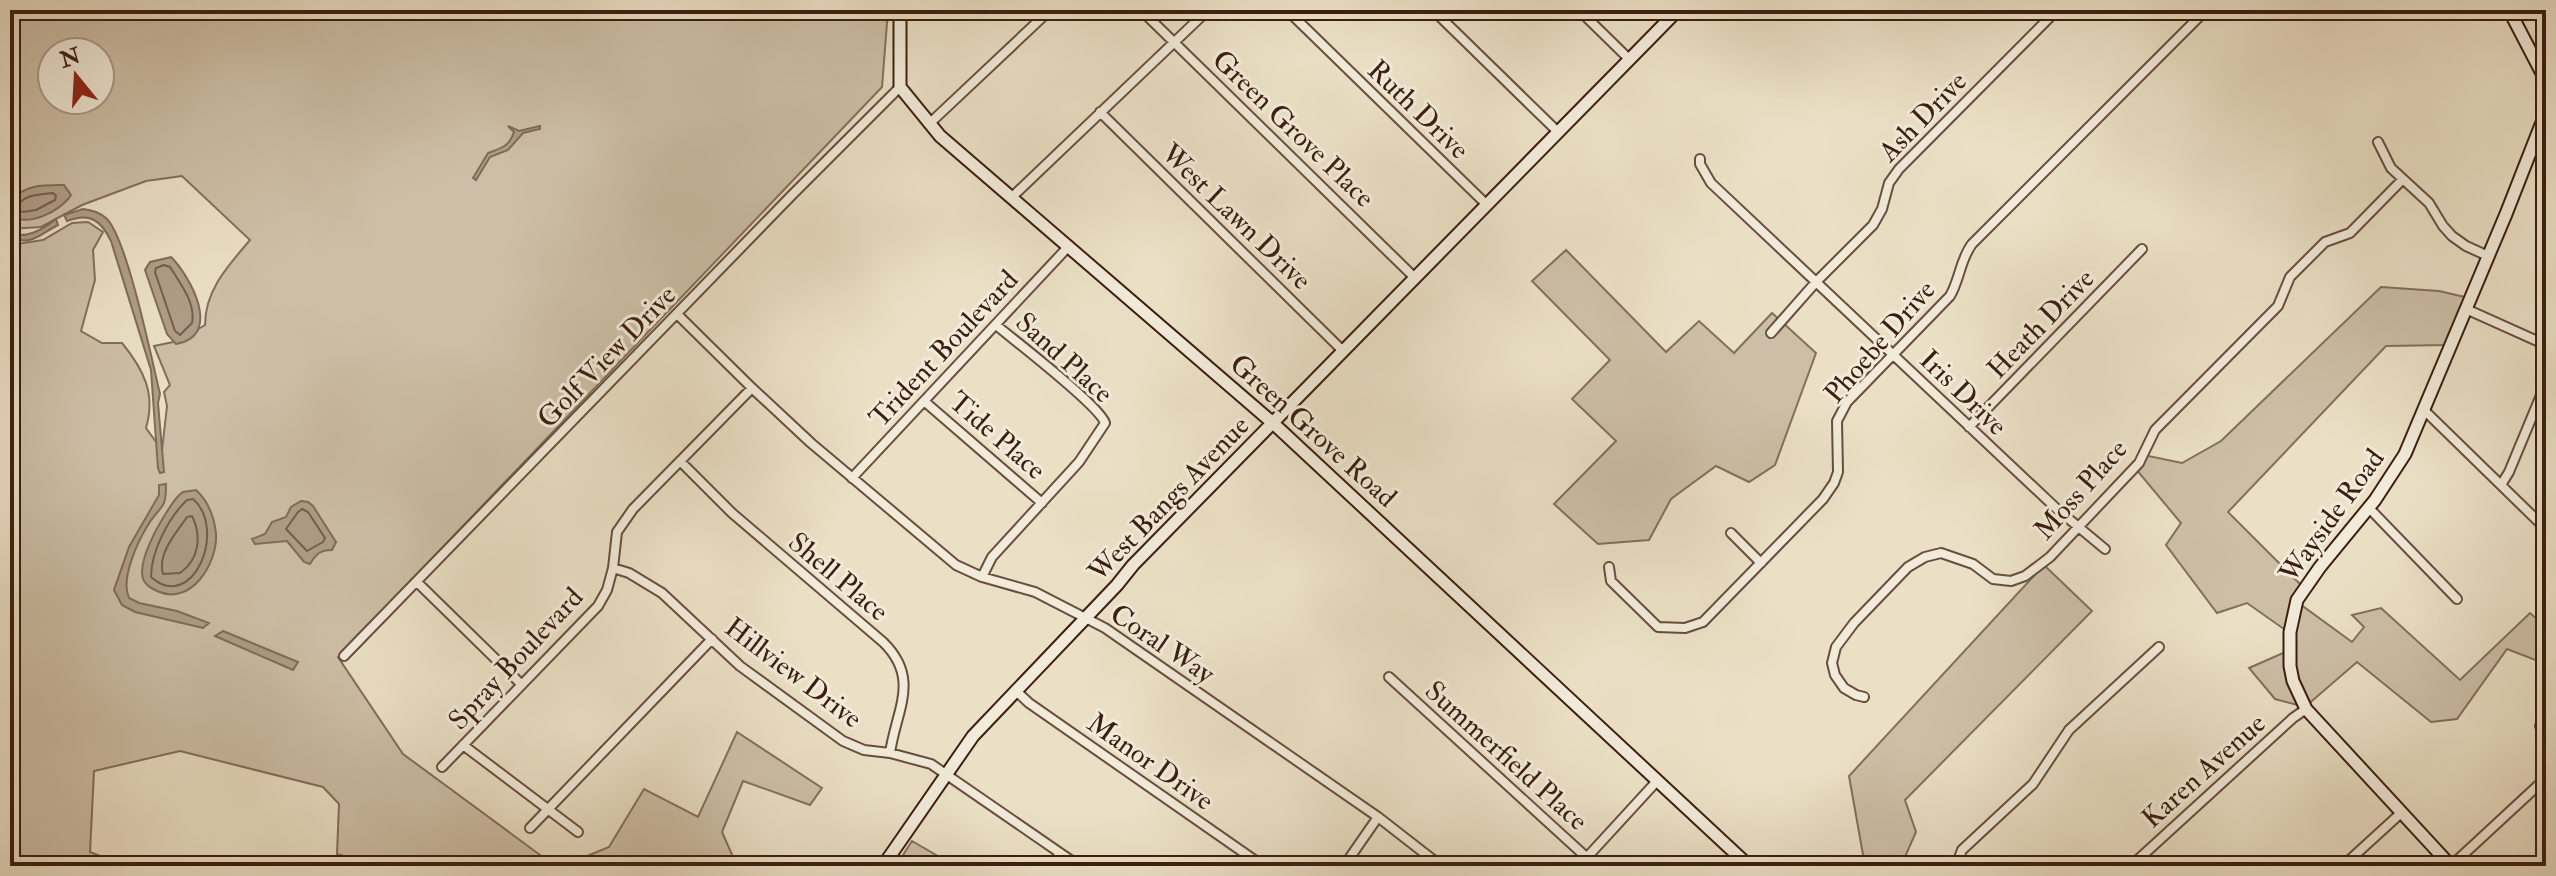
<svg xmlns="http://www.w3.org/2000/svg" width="2556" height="876" font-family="'IM FELL Double Pica',serif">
<rect width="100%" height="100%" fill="#ebe0c6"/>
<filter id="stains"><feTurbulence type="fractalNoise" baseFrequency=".0025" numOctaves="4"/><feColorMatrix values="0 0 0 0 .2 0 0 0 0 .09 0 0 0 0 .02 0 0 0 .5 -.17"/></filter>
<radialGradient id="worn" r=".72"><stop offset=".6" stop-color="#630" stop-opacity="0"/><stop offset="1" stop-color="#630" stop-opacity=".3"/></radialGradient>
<path fill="#cdbfa7" stroke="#846e5c" stroke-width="2" fill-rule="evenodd" d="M10,10H688L696,19L706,10H888L882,87L338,657L403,754L555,866H376L337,854L339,804L323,787L180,751L94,771L90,852L125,866H10V245L43,240L72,223L88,222L103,232L93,250L95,280L81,331L102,343H122C144,370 156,394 146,428L162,450L167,406L164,392L170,385L154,346L178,341L205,325C205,290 228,266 250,240L182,176L146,181L82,205L41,227L10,229ZM52,52H100V100H52Z
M1566,250L1666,352L1699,321L1734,353L1772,313L1816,353L1775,465L1749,482L1716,466L1671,499L1649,540L1598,544L1554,504L1616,441L1572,399L1610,360L1532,281Z
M2381,287L2439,291L2469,298L2447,345L2386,346L2228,512L2305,589L2300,604L2352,642L2364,627L2352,615L2381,608L2460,680L2530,613L2546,627V664L2507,649L2457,719L2431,722L2357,662L2305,707L2275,699L2249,668L2290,650L2291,634L2247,603L2217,613L2166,545L2181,523L2135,468L2144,455L2182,463L2221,441Z
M2044,565L2092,611L1905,800L1916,832L1901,866H1865L1849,776Z
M737,732L822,788L810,805L743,781L722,832L737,866H563L609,847L644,789L698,817Z
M912,841L955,866H896Z"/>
<path fill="#af9e88" stroke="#816b58" stroke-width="2" d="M508,126L519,131L540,126V129L523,133L508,150L490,157L476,180L473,178L488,153C503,148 510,145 514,132Z
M64,185L71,195C61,211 26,229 10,214L11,201C24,184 45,185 64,185Z
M83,209C92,210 99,212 106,218C127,237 152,361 160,394L158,403L164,472L160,473L158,468L151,370L111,241C101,220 89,212 67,221L64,215Z
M56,219L58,225C37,236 34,245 10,238V234C27,238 41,231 56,219Z
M171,257C191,277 223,336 176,344L167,334L145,270L150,262Z
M166,484C166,490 166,498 164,503C160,511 152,517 148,525C138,541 120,579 129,598L139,603L177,611L209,623L203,628L135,612L122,605L114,590L129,547L159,495V485Z
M196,490C208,501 214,517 216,533C218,563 191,607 157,591C151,588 145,585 143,579C139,564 149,545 155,532C160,523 175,496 183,492C187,491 191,491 196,490Z
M301,501L308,502L313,506L336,542L332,550C320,550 316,554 310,564L304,562L287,541L255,544L252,539L265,534L272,522L286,517L291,507Z
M223,631L298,662L293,670L215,636Z"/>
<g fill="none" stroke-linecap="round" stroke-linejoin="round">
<path stroke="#755e4c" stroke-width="2" d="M53,193L56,196L55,200L36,210L23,212L16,208C23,194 38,195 53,193Z
M164,265L170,267C180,283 196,303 192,323L180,335L175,331L155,272L156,268Z
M187,500L193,499C228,530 192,614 151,577C151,551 169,517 187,500Z
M302,509L308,512L325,538L323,542L307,551L286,529L298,512Z
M192,516C202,536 199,560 180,573L163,574C157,554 176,533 187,517Z"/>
<defs>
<path id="street" d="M1141,10L1415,278
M1287,10L1487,205
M1433,10L1557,131
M1579,10L1629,59
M1100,112L1343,351
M929,124L1050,10
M2378,142L2391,168L2429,203L2443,226L2452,236L2466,246L2488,256
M1700,159V164L1711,183L2058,510L2105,549
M1011,198L1208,10
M2466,309L2546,345
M677,314L752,388L811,443L956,565L982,577L1035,592L1105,628L1378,817L1441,866
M1771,333L1816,282L1873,225L1882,209L1889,183L1899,169L2057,10
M924,401L1042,503
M2424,410L2546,529
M1969,427L2142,249
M680,461L732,513L883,642C921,679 896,710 890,753
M852,478L1067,248
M2501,485L2509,472L2546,383
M2369,508L2457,599
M1731,533L1761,563
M1609,567L1611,581L1658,627L1685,628L1703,622L1823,499L1834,483L1838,472L1837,421L1847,402L1950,296C1960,279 1960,260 1972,244L2206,10
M613,568L629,573L662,593L740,666L843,741L864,750L890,753L931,764L1079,866
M982,577L992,557L1079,462L1105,423C1099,405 1015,341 996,325
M417,582L521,684
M344,656L792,195L900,87
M1389,677L1596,866
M1015,690L1029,703L1263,866
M1864,697L1856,695L1844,688L1835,675L1832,663L1836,647L1854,623L1908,567L1925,557L1941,553L1973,564L1993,579L2011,581L2025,576L2050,557L2139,463L2155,430L2278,306L2290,277L2325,242L2350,233L2402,180
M2540,726L2546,733
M463,745L578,832
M442,767L598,606L607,590L613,568L617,532L633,509L752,388
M530,828L712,639
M1051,866L1060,853
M1344,866L1378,817
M1579,866L1657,781
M1960,866L1959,858L1962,850L2033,784L2069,730L2159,647
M2131,866L2293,718L2306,709
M2343,866L2401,813
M2451,866L2546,778"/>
<path id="secondary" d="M900,10V87L940,136L1274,424L1749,866
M2509,10L2546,81
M883,866L973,736L1117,585L1133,565L1678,10
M2451,866L2306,709L2293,681L2290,666V632L2297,600L2320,567L2375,500L2405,454L2506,214L2546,112"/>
</defs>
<use href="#street" stroke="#674e3e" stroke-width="12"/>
<use href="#secondary" stroke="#3b1e11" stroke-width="15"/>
<use href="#street" stroke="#f2ebda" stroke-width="8"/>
<use href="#secondary" stroke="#f2ebda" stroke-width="11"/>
</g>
<g text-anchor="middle" stroke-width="6" stroke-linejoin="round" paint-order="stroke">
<g font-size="28" fill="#3b1e11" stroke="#f2ebda">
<text transform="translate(1419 109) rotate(44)" y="10">Ruth Drive</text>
<text transform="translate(1922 116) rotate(-46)" y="10">Ash Drive</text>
<text transform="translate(1294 128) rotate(44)" y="10">Green Grove Place</text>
<text transform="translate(1237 216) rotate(44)" y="10">West Lawn Drive</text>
<text transform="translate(2040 323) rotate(-46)" y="10">Heath Drive</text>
<text transform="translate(1879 341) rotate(-49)" y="10">Phoebe Drive</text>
<text transform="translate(943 348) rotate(-47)" y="10">Trident Boulevard</text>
<text transform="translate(606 356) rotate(-46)" y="10">Golf View Drive</text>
<text transform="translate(1065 357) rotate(42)" y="10">Sand Place</text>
<text transform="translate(1964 392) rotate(44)" y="10">Iris Drive</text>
<text transform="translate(1314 430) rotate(42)" y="10">Green Grove Road</text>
<text transform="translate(998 435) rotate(41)" y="10">Tide Place</text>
<text transform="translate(2080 489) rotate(-48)" y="10">Moss Place</text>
<text transform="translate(1168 498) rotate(-46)" y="10">West Bangs Avenue</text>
<text transform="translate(2331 515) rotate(-54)" y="10">Wayside Road</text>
<text transform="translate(839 576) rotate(40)" y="10">Shell Place</text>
<text transform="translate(1163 643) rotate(34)" y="10">Coral Way</text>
<text transform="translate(515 658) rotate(-47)" y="10">Spray Boulevard</text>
<text transform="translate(794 672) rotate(37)" y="10">Hillview Drive</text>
<text transform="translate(1507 755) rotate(42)" y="10">Summerfield Place</text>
<text transform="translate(1151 761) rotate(35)" y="10">Manor Drive</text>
<text transform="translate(2203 770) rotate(-42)" y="10">Karen Avenue</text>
</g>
</g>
<rect width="2556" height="876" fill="none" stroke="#ebe0c6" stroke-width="40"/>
<rect x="12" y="12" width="2532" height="852" fill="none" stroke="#3b1e11" stroke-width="4"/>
<rect x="20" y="20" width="2516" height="836" fill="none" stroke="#3b1e11" stroke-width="2"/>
<g transform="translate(76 76) rotate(342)"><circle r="38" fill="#f2ebda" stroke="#a9998a" stroke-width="2"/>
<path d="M0-6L14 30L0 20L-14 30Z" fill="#8f2418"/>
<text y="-12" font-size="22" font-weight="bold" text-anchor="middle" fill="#3b1e11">N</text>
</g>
<rect width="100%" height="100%" filter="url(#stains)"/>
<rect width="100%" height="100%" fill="url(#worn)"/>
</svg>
